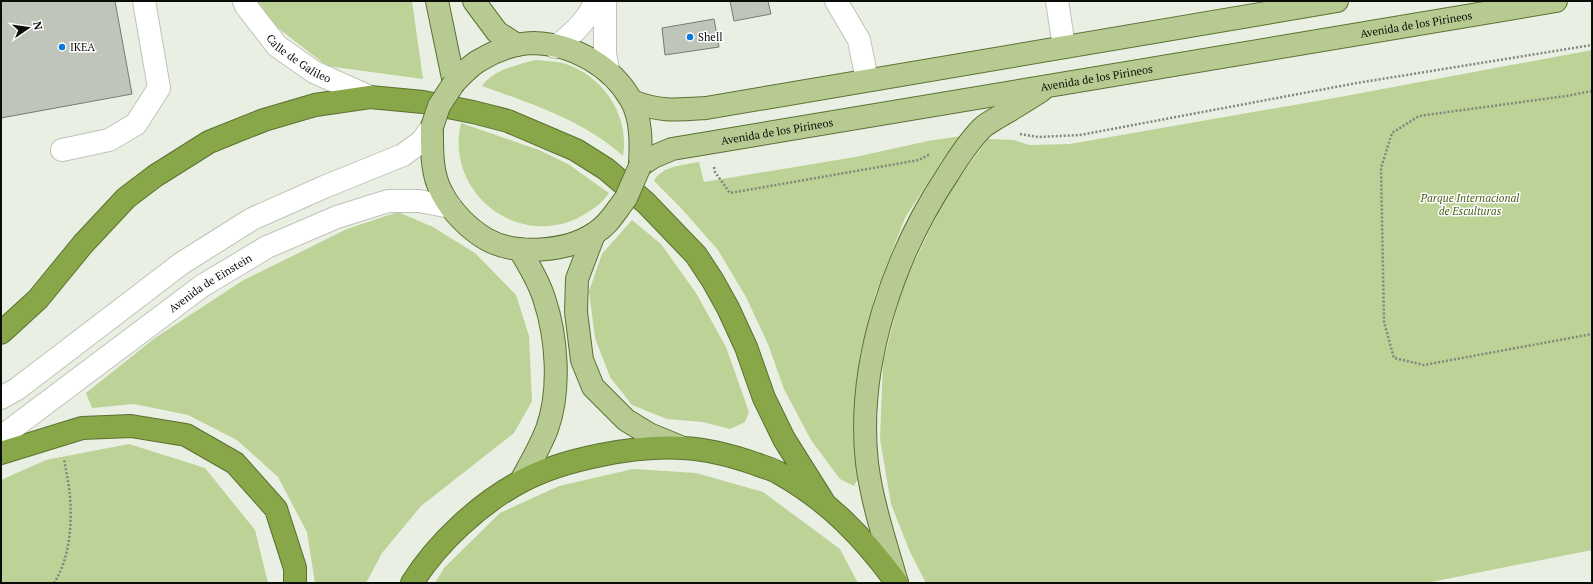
<svg xmlns="http://www.w3.org/2000/svg" width="1593" height="584" font-family="'PT Serif',serif">
<rect width="100%" height="100%" fill="#e9efe2"/>
<path fill="#bcd297" d="M255,1H412L423,79L327,66L278,28Z
M1592,50V550L1426,583H926L910,552L891,504L880,439L883,363L902,288L946,196L988,139L1014,140L1029,145L1070,144L1340,97Z
M535,60C544,61 554,61 563,63C602,75 630,114 623,156C583,120 532,104 482,86C493,70 517,65 535,60Z
M461,123L539,150L568,164L609,193C602,204 588,213 576,219C513,247 445,190 461,123Z
M961,136L941,162L905,218L876,292L860,354L855,423L859,477L854,486L840,479L811,440L784,389L768,344L746,297L718,250L681,208L654,181C661,166 684,165 699,162L704,182L855,157L928,141Z
M398,212L433,227L475,253L516,295L529,336L532,401L514,433L421,506L382,553L366,583H315L307,532L278,477L237,440L188,415L134,404L92,408L86,393L155,338L242,281L347,229Z
M632,220L661,244L696,293L726,347L749,412L745,422L730,429L703,422L667,419L632,405L610,377L595,338L589,291L602,254Z
M129,444L205,468L255,530L268,583H1V480L46,460Z
M633,469L696,473L763,492L840,549L858,583H435L444,568L500,513L559,486Z"/>
<path fill="#c0c5b9" stroke="#777c70" d="M1,1H115L132,94L1,118Z
M730,1H768L771,14L734,21Z
M714,19L719,47L665,55L662,28Z"/>
<g fill="none" stroke-linecap="round" stroke-linejoin="round">
<defs>
<g id="minor">
<path id="s1" d="M244,1L246,6L277,46L314,72L370,97"/>
<path d="M605,1V54L608,70"/>
<path d="M836,1L859,40L867,80"/>
<path d="M1057,1L1064,47"/>
<path d="M555,47C573,34 587,21 596,1"/>
<path d="M62,150L109,140L136,124L159,88L144,1"/>
<path d="M1,398L17,389L182,263L252,219L324,187L403,155L422,141L432,127"/>
<path id="s2" d="M1,437L202,286L267,247L337,217L388,201H419L451,207"/>
</g>
<g id="major">
<path d="M437,1L454,83"/>
<path d="M474,1L497,32L517,45"/>
<path d="M454,83C463,74 471,64 482,59C497,50 517,43 534,43C573,44 612,66 631,100C642,119 641,144 640,166"/>
<path d="M632,101C659,112 677,110 706,108L1337,1"/>
<path d="M432,127C432,149 431,174 442,193C451,211 469,229 486,239C516,256 567,252 595,233C605,227 611,219 618,209"/>
<path id="s3" d="M640,166L653,157L672,149L1556,1"/>
<path d="M594,234L577,279L576,312L582,360L593,387L626,420L649,434L683,448"/>
<path d="M519,249C529,265 538,280 544,298C557,337 561,390 547,429C540,447 530,464 521,481"/>
<path d="M897,583C886,544 872,503 867,463C856,364 894,255 948,174C958,158 969,141 982,128C987,123 994,120 1000,116C1014,108 1027,100 1041,91"/>
</g>
<path id="highway" d="M1,333L38,299L83,244L126,198L155,176L209,142L264,120L315,105L370,97L423,102L473,112L508,121L576,150L606,169L646,203L696,255L713,281L728,308L746,347L764,398L784,439L823,501
M1,453L82,428L131,426L186,435L235,463L276,509L295,568V583
M412,583C437,543 480,503 522,481C563,459 636,445 683,448C708,449 733,456 756,464C764,467 772,469 779,473C829,501 864,538 897,583"/>
</defs>
<use href="#minor" stroke="#bfc4b7" stroke-width="24"/>
<use href="#major" stroke="#5c7132" stroke-width="24"/>
<use href="#highway" stroke="#5c7132" stroke-width="24"/>
<path stroke="#82867d" stroke-width="2.5" stroke-dasharray="2 2" stroke-linecap="butt" d="M1592,91L1566,96L1419,116L1392,133L1381,168L1384,322L1394,358L1424,365L1592,334
M1020,134L1038,137L1080,135L1357,83L1592,45
M714,167L715,172L730,193L919,160L930,154
M54,583C70,558 72,525 70,496C69,484 66,471 64,459"/>
<use href="#minor" stroke="#fff" stroke-width="22"/>
<use href="#major" stroke="#b7ca91" stroke-width="22"/>
<use href="#highway" stroke="#87a748" stroke-width="22"/>
<defs>
<path id="major-bridge" d="M432,127L439,106L454,83
M618,209L626,198L640,166"/>
</defs>
<use href="#major-bridge" stroke="#5c7132" stroke-width="24" stroke-linecap="butt"/>
<use href="#major-bridge" stroke="#b7ca91" stroke-width="22"/>
</g>
<g fill="#0b78e0" stroke="#fff" stroke-width="1.5">
<circle cx="690" cy="37" r="4"/>
<circle cx="62" cy="47" r="4"/>
</g>
<g text-anchor="middle" stroke-width="3" stroke-linejoin="round" paint-order="stroke">
<g font-size="11" fill="#0b0d09" stroke="#fff">
<text dy="4" stroke="none"><textPath href="#s3" startOffset="791">Avenida de los Pirineos</textPath></text>
<text dy="4" stroke="none"><textPath href="#s1" startOffset="81">Calle de Galileo</textPath></text>
<text dy="4" stroke="none"><textPath href="#s3" startOffset="467">Avenida de los Pirineos</textPath></text>
<text dy="4" stroke="none"><textPath href="#s3" startOffset="143">Avenida de los Pirineos</textPath></text>
<text dy="4" stroke="none"><textPath href="#s2" startOffset="260">Avenida de Einstein</textPath></text>
</g>
<g font-size="11" fill="#0b0d09" stroke="#fff" text-anchor="start">
<text x="698" y="41">Shell</text>
<text x="70" y="51">IKEA</text>
</g>
<g font-size="11" font-style="italic" fill="#485e16" stroke="#fff">
<text x="1470" y="202">Parque Internacional<tspan x="1470" dy="13">de Esculturas</tspan></text>
</g>
</g>
<rect width="1593" height="584" fill="none" stroke="#0b0d09" stroke-width="4"/>
<g transform="translate(28 28) rotate(77)" stroke="#ffffff" stroke-width="3" paint-order="stroke">
<path d="M0-3L7 15L0 10L-7 15Z" fill="#0b0d09"/>
<text y="-6" font-size="11" font-weight="bold" text-anchor="middle" fill="#0b0d09">N</text>
</g>
</svg>
